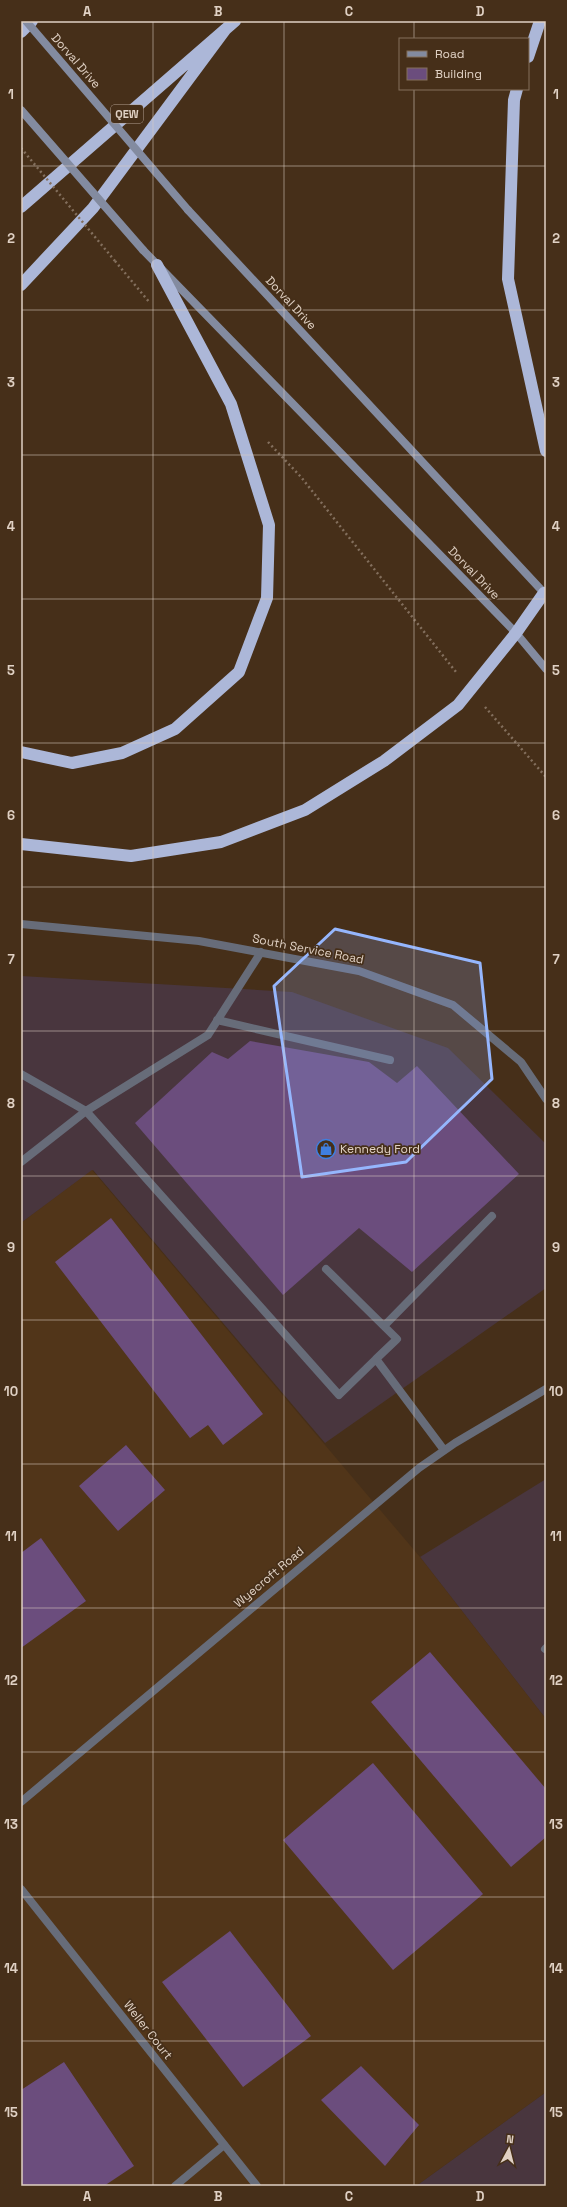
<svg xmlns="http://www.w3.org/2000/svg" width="567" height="2207" font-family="'Space Grotesk',sans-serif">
<rect width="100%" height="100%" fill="#462f19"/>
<path fill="#49363e" d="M21,976L292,992L448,1048L546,1144V1288L325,1443L93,1170L21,1223Z
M546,1479V1719L420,1557Z
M546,2092V2186H416Z"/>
<path fill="#513519" d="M92,1170L420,1557L546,1719V2092L416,2186H21V1223Z"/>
<path fill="#6b4d7d" d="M250,1041L369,1062L397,1083L417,1066L519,1174L412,1272L359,1228L283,1295L135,1123L212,1052L228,1059Z
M111,1218L263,1414L223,1445L208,1425L190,1438L55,1262Z
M126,1445L165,1490L118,1531L79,1486Z
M41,1538L86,1601L21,1648V1553Z
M430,1652L546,1789V1837L511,1867L371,1702Z
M373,1763L483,1894L393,1970L283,1840Z
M230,1931L311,2036L243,2087L162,1982Z
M64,2062L134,2166L104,2186H21V2090Z
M361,2066L419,2125L385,2166L321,2100Z"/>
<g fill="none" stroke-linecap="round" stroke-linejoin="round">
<path stroke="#836f5d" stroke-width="2.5" stroke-dasharray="2 3" stroke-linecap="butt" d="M115,261L150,303
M268,442L301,477L456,672
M485,707L546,777"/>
<path stroke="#676c79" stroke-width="8" d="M261,952L208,1035L86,1111L339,1395L376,1359
M217,1020L390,1060
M21,1074L86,1111L21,1162
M326,1269L397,1339L376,1359L444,1450
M385,1325L492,1216
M545,1649L546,1648
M175,2186L224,2145"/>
<path stroke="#676c79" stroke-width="8" d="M21,1889L257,2186"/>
<path stroke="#676c79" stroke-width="8" d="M21,924L199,941L359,971L453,1005L521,1062L546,1099
M21,1802L419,1468L455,1443L546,1389"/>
<path stroke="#838ba0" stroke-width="8" d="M188,210L546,595
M143,250L516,633L546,669"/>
<path stroke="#acb7d8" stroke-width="12" d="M21,32L32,21
M528,57L540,21
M517,89L514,100L508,279L546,451
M21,207L235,21
M21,285L93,208L225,30
M21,752L72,763L122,753L175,729L239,672L267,598L269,525L231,404L157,265
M21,844L131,856L221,842L305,810L384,761L458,705L516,633L544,593"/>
<path stroke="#836f5d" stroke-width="2.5" stroke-dasharray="2 3" stroke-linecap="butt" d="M21,148L115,261"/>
<path stroke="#838ba0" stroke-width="8" d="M26,21L188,210
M21,110L143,250"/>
</g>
<path fill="#95b6fd" fill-opacity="0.2" stroke="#95b6fd" stroke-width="3" stroke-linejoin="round" d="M335,929L480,963L492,1079L406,1162L302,1177L274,986Z"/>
<path fill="none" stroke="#e0d1c4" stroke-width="1" stroke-opacity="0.55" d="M153,21V2186M284,21V2186M414,21V39M414,89V2186M21,166H546M21,310H546M21,455H546M21,599H546M21,743H546M21,887H546M21,1031H546M21,1176H546M21,1320H546M21,1464H546M21,1608H546M21,1752H546M21,1897H546M21,2041H546"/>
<defs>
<symbol id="shop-ring" viewBox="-11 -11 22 22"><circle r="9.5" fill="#462f19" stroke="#3f7fe0" stroke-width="1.5"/><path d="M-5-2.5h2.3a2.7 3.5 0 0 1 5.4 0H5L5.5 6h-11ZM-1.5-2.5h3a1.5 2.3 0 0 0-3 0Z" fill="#3f7fe0"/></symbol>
</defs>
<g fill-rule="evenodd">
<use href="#shop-ring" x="315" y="1138" width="22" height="22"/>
</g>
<g text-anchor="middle" stroke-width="3.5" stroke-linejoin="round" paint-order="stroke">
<rect fill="#462f19" stroke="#b2a091" stroke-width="1" x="111" y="105" width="32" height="18" rx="3"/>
<g font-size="11" font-weight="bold" fill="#e0d1c4">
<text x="127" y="118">QEW</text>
</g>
<g font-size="12" fill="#e0d1c4" stroke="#462f19">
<text transform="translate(76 61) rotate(49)" y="4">Dorval Drive</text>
<text transform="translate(291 303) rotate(47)" y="4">Dorval Drive</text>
<text transform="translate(474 573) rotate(46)" y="4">Dorval Drive</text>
<text transform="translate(308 949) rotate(11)" y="4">South Service Road</text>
<text transform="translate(269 1577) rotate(-40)" y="4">Wyecroft Road</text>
<text transform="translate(148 2030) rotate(52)" y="4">Weller Court</text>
</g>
<g font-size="12" fill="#e0d1c4" stroke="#462f19" text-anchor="start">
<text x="340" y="1153">Kennedy Ford</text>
</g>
</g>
<rect width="567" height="2207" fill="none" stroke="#462f19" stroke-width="44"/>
<rect x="399" y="38" width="130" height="52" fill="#462f19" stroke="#84705d"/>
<rect x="407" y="51" width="20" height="6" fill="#838ba0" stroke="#84705d"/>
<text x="435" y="58" font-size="12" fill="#e0d1c4">Road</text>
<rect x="407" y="68" width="20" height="12" fill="#6b4d7d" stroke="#84705d"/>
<text x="435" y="78" font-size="12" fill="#e0d1c4">Building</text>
<g transform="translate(509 2149) rotate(7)" stroke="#462f19" stroke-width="3" paint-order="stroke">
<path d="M0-3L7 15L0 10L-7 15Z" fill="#e0d1c4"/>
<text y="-6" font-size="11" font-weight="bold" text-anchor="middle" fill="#e0d1c4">N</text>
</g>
<rect x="22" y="22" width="523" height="2163" fill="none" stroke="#e0d1c4" stroke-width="1.5"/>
<g font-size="13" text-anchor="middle" font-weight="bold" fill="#e0d1c4">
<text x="87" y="16">A</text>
<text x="218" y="16">B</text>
<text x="349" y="16">C</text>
<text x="480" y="16">D</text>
<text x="11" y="99">1</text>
<text x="556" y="99">1</text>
<text x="11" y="243">2</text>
<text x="556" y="243">2</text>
<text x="11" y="387">3</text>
<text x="556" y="387">3</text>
<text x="11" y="531">4</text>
<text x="556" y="531">4</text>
<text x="11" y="675">5</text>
<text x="556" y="675">5</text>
<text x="11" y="820">6</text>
<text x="556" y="820">6</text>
<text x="11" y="964">7</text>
<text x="556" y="964">7</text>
<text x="11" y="1108">8</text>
<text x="556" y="1108">8</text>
<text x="11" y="1252">9</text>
<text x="556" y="1252">9</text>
<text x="11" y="1396">10</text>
<text x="556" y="1396">10</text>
<text x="11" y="1541">11</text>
<text x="556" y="1541">11</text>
<text x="11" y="1685">12</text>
<text x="556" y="1685">12</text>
<text x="11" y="1829">13</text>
<text x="556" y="1829">13</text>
<text x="11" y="1973">14</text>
<text x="556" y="1973">14</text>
<text x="11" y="2117">15</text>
<text x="556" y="2117">15</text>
<text x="87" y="2201">A</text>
<text x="218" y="2201">B</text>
<text x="349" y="2201">C</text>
<text x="480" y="2201">D</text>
</g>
</svg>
